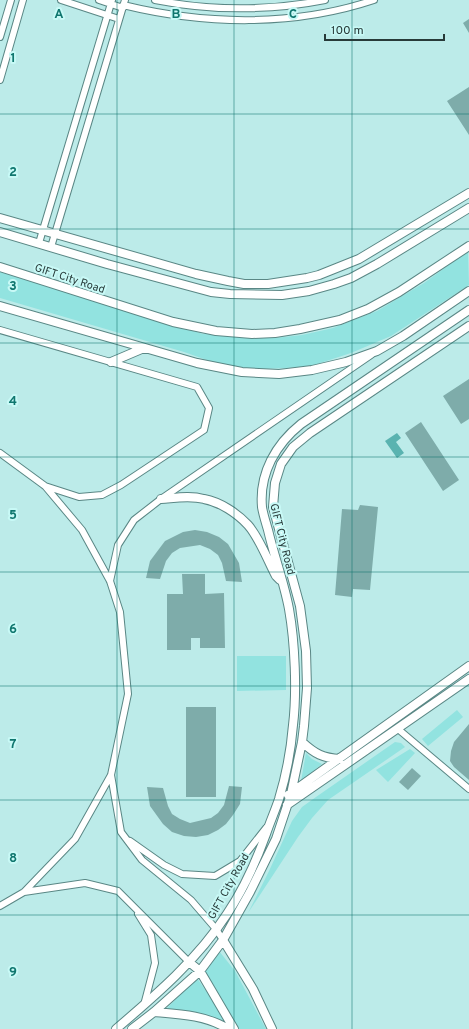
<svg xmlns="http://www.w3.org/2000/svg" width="469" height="1029" font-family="Overpass,sans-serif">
<rect width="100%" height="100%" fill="#bcebe9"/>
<path fill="#92e3e0" d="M468,251L469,285L391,336L351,353L311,366L285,368L259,369L221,365L184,352L0,298V272L203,334L275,338L302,335L333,328L377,311L424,283Z
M237,656H286V690L237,691Z
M457,710L463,717L428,746L422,739Z
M395,742L401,743L405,747L328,800L312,818L298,837L248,913L269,871L292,821L302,807L316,797Z
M410,749L415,753L388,782L376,770Z
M306,753L312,759L322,764L301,781Z
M219,951L235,971L266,1029H239L204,969Z
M197,978L208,994L227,1025L199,1013L164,1011Z"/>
<path fill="#5ab3b0" d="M397,433L401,438L396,442L404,453L397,458L385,441Z"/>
<path fill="#7eacaa" d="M469,19V33L463,23Z
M469,87V135L447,101Z
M469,379V419L461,424L443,396Z
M421,422L459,480L443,491L405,433Z
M360,505L378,507L370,590L353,589L352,597L335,595L342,509L358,510Z
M195,530L207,532L219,537L228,544L239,563L242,582L226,581L222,563L218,555L210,549L200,545L180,548L172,553L166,561L160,579L146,578L150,561L165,541L183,532Z
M182,574H205V594L224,593L225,648H200V638H191V650H167V594H183Z
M186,707H216V797H186Z
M469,724V780L454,767L450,761L451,751L454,742Z
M412,768L421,776L408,790L399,782Z
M229,786L242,787L240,804L233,815L226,824L218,830L208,835L196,837L184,836L172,832L163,824L150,806L147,787L163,788L168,806L172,814L180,819L190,823L211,818L218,813L224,805Z"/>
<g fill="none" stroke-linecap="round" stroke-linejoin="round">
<defs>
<path id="minor" d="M61,0L119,19
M99,0L123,8
M155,0C211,11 269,11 325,0
M123,5C205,25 293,27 374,0
M0,37L11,0
M0,80L23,0
M39,243L112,0
M51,247L125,0
M0,330L197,387L209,408L204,430L121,485L102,495L79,497L45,486
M0,453L45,486L82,530L110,581L120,612L128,694L111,775L75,839L24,892L0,906
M110,581L118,545L134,520L161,499L371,355
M398,729L469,789
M111,775L121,832L142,860L191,900L216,929L223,940
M130,841L164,865L182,874L215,876L240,861L266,828
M24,892L85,883L118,891L189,962
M138,914L151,935L155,963L144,1005"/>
<path id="tertiary" d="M0,218L196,274L228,281L244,284H268L307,278L319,275L359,259L469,193
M0,232L107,264L211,292L230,294L282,295L309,291L334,284L351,278L377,264L469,208
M0,267L173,322L216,331L252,334L275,333L300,329L340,320L368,309L399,292L469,246
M0,306L197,363L242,372L279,374L312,370L346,362L377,351L403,336L469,291
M111,362L144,348
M161,499C175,498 190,495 204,499C220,502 237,513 248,525C259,537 268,561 276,576L280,580
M302,742C315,754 323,758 340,759
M288,795L469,666
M287,805L469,679
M223,940L253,989L272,1029
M189,962L200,971L234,1029
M154,1012C178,1014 206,1015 228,1029
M116,1029C156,995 198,959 227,914C243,890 256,862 266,834C270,822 275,811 279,799C286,776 291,749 293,725C297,692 295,643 289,609C284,582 274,556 268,530C266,523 263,514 262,507C259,473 276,444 301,424L469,310
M132,1029L154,1012L200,971L223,940L250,892L276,839L291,794L302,742L304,726L307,688L306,651L300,606L273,507L275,483L281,464L293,447L310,433L469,326"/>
</defs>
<use href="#minor" stroke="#5a8785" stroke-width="8"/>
<use href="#tertiary" stroke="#5a8785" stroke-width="10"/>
<use href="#minor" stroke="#fff" stroke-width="6"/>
<use href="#tertiary" stroke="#fff" stroke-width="8"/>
</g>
<path fill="none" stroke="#0f766e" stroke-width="1" stroke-opacity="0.55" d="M117,0V1029M234,0V1029M352,0V1029M0,114H469M0,229H469M0,343H469M0,457H469M0,572H469M0,686H469M0,800H469M0,915H469"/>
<g text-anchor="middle" stroke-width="4" stroke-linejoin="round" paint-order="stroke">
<g font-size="11" fill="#273a39" stroke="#c8f9f6">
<text transform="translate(70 278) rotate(18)" y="4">GIFT City Road</text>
<text transform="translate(283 539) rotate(76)" y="4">GIFT City Road</text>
<text transform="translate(228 886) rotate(-61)" y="4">GIFT City Road</text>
</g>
</g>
<g font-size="13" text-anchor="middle" font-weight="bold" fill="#0f766e" stroke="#c8f9f6" stroke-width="4" stroke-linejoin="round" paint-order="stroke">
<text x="59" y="18">A</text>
<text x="176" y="18">B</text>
<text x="293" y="18">C</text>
<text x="13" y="62">1</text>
<text x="13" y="176">2</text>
<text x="13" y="290">3</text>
<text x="13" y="405">4</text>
<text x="13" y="519">5</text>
<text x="13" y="633">6</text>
<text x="13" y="748">7</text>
<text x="13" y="862">8</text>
<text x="13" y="976">9</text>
</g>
<path d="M325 34v6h119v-6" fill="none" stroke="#273a39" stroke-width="2"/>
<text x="331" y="34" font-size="12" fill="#273a39" stroke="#c8f9f6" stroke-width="3" paint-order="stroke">100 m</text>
</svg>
